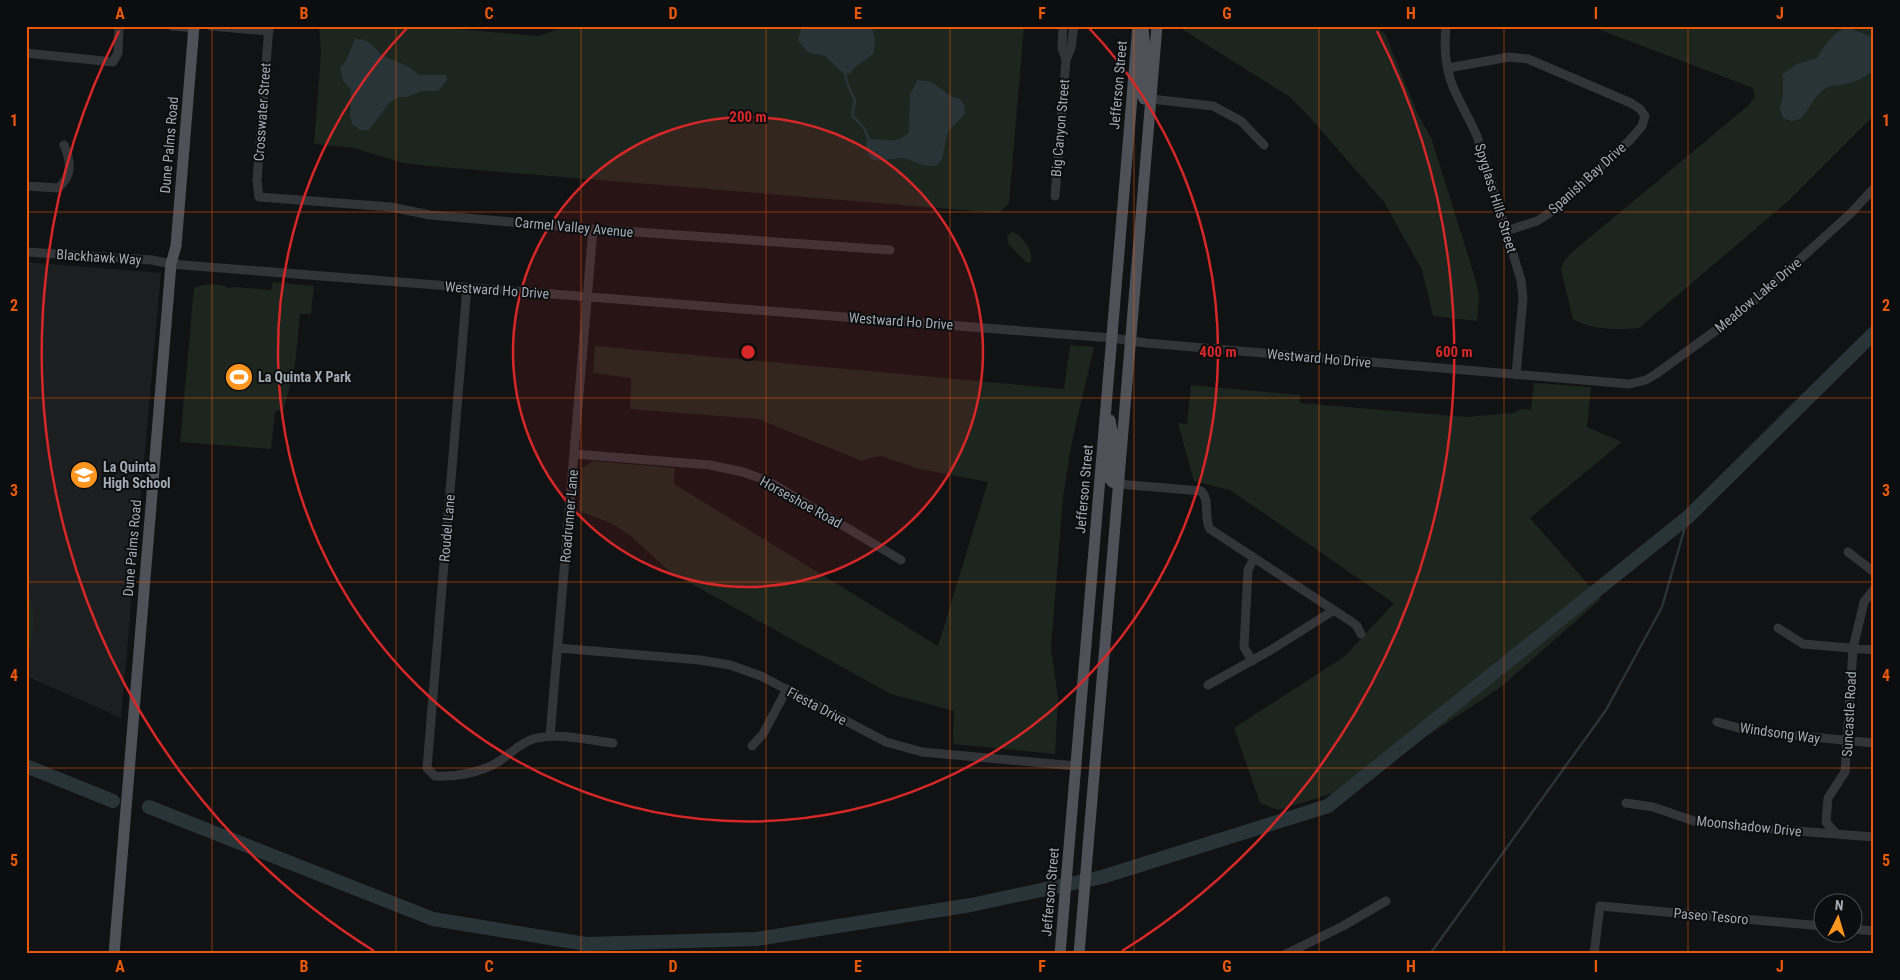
<svg xmlns="http://www.w3.org/2000/svg" width="1900" height="980" font-family="'Roboto Condensed',sans-serif">
<rect width="100%" height="100%" fill="#111213"/>
<path fill="#1d1e20" d="M26,262L161,273L121,718L26,676Z"/>
<path fill="#1d261e" d="M319,26H421L538,36L568,26H1024L1009,203L999,213L429,166L403,163L354,148L314,144L321,54Z
M1177,26H1377L1386,36L1417,112L1432,140L1476,281L1479,297L1477,321L1433,316L1422,270L1384,202L1304,111L1290,97Z
M1590,26H1874V115L1787,202L1639,328C1619,330 1591,330 1573,319L1561,269L1564,261L1571,253L1749,105L1755,96L1753,88Z
M1011,232C1022,233 1033,251 1031,262L1027,263L1009,245L1007,237Z
M273,282L314,286L311,314H300L295,365L284,409L275,411L271,449L180,442L194,288C204,284 219,282 228,288L235,287L271,290Z
M1070,345L1094,347L1072,441L1063,497L1051,648L1058,698L1055,754L953,744L954,711L891,694L670,572L631,536L611,523L579,511L582,468L593,461L675,468L674,484L938,646L988,482L920,469L881,456L870,458L862,461L758,419L630,409L631,378L593,373L595,346L1064,389Z
M1534,383L1591,387L1587,427L1622,442L1530,518L1601,599L1501,687L1347,789L1278,810L1260,803L1234,728L1345,656L1394,603L1230,490L1194,481L1178,423L1187,424L1191,385L1300,395V403L1466,417L1513,413L1521,409L1531,410Z
M26,591C39,612 35,635 26,657Z"/>
<path fill="#293439" d="M872,26L875,42L873,54L854,68L850,74H844L825,56L807,52L798,40L801,29L806,27Z
M1849,28L1874,38V70C1865,78 1853,83 1841,85C1836,86 1830,85 1826,88C1814,95 1810,110 1800,119L1791,121L1783,118L1780,109L1783,98V74L1797,64L1817,58C1825,46 1833,30 1849,28Z
M355,39C376,40 373,52 388,58C400,63 410,66 419,75H446L447,80L438,91H421L407,97H399L389,103L369,130H360L352,124L350,114L351,89L343,81L340,68L346,61Z
M918,80L932,82L952,97L959,98L964,104L965,114L948,131L942,159L936,166C932,166 928,166 924,165C917,164 909,158 901,158C885,158 866,170 866,141C882,135 894,148 909,132L910,94Z"/>
<g fill="none" stroke-linecap="round" stroke-linejoin="round">
<path stroke="#293439" stroke-width="2.5" d="M845,74L848,85L855,101L852,115L864,128L869,140
M1430,954L1606,710L1662,607L1688,517"/>
<path stroke="#293439" stroke-width="14" d="M26,766L113,801
M149,807L433,919L586,944L756,939L971,905L1102,877L1328,806L1688,517L1874,333"/>
<path stroke="#323438" stroke-width="9" d="M172,26L194,28
M211,26L269,31
M269,26L257,181L259,197L391,207L430,215L593,229L890,250
M1063,26L1062,48L1066,60
M1446,26C1444,47 1445,70 1454,89C1461,105 1470,120 1477,136L1521,280L1523,298L1516,375
M26,53L113,62L118,53L119,26
M1448,68L1509,57L1528,59L1631,103L1640,109L1645,116L1642,126L1629,141L1548,214L1537,221L1506,231
M1151,99L1213,106L1241,121L1264,145
M26,186L58,188C73,176 71,161 64,145
M1055,196L1066,60L1071,48L1074,26
M26,252L152,260L171,264L195,266L1112,338L1146,343L1630,384L1646,380L1656,374L1744,310L1851,213L1874,188
M467,287L427,768L435,776C456,777 480,773 498,762C509,755 520,743 533,739C558,732 587,740 613,743
M575,454L710,465L743,472L768,481L901,560
M1118,484L1201,491C1211,501 1203,517 1210,529L1352,622L1357,626L1361,634
M1848,552L1874,572
M1778,628L1803,644L1874,650
M558,648L700,660L730,665L761,676L886,742L922,752L1076,766
M1252,661L1244,647L1248,570L1254,558
M1208,685L1271,650L1334,610
M1717,722L1750,731L1874,743
M550,736L593,229
M752,746L763,734L787,689
M1626,803L1653,807L1694,821L1720,825L1874,837
M1836,834L1826,822L1828,798L1845,772L1853,648L1864,602L1874,589
M1852,929L1874,931
M1286,954L1343,926L1386,901
M1594,954L1600,906L1822,926"/>
<path stroke="#4e5158" stroke-width="11" d="M1143,28L1145,49L1142,95L1144,99H1151
M1110,420L1113,436L1109,478L1112,482L1118,484
M114,954L171,264L176,246L194,26
M1060,954L1138,26
M1079,954L1157,26"/>
</g>
<path fill="none" stroke="#e8590c" stroke-width="1" stroke-opacity="0.55" d="M212,26V954M396,26V954M581,26V954M766,26V954M950,26V954M1134,26V954M1319,26V954M1504,26V954M1688,26V954M26,212H1874M26,398H1874M26,582H1874M26,768H1874"/>
<circle cx="748" cy="352" r="235" fill="#d62828" fill-opacity=".12"/>
<g fill="none" stroke="#d62828" stroke-width="2.5">
<circle cx="748" cy="352" r="235"/>
<path d="M1089 28A470 470 0 1 1 407 28"/>
<path d="M374 951A706 706 0 0 1 119 31M1377 31A706 706 0 0 1 1122 951"/>
</g>
<defs>
<symbol id="stadium-disc" viewBox="-11 -11 22 22"><circle r="9.5" fill="#fe951e" stroke="#0c0d0e"/><path d="M0-5a6.5 5 0 1 0 0 10a6.5 5 0 1 0 0-10ZM-3.5-1.8h7v3.6h-7Z" fill="#fff"/></symbol>
<symbol id="school-disc" viewBox="-11 -11 22 22"><circle r="9.5" fill="#fe951e" stroke="#0c0d0e"/><path d="M0-5L7-2L0 1L-7-2ZM-4 1L0 2.5L4 1V4Q0 6-4 4Z" fill="#fff"/></symbol>
</defs>
<g fill-rule="evenodd">
<use href="#stadium-disc" x="223" y="361" width="32" height="32"/>
<use href="#school-disc" x="68" y="459" width="32" height="32"/>
</g>
<g text-anchor="middle" stroke-width="4" stroke-linejoin="round" paint-order="stroke">
<g font-size="14" fill="#a2aab5" stroke="#0c0d0e">
<text transform="translate(1118 85) rotate(-85)" y="5">Jefferson Street</text>
<text transform="translate(262 112) rotate(-86)" y="5">Crosswater Street</text>
<text transform="translate(1060 128) rotate(-85)" y="5">Big Canyon Street</text>
<text transform="translate(169 145) rotate(-85)" y="5">Dune Palms Road</text>
<text transform="translate(1587 178) rotate(-42)" y="5">Spanish Bay Drive</text>
<text transform="translate(1496 198) rotate(73)" y="5">Spyglass Hills Street</text>
<text transform="translate(574 227) rotate(5)" y="5">Carmel Valley Avenue</text>
<text transform="translate(99 257) rotate(4)" y="5">Blackhawk Way</text>
<text transform="translate(497 290) rotate(4)" y="5">Westward Ho Drive</text>
<text transform="translate(1758 295) rotate(-40)" y="5">Meadow Lake Drive</text>
<text transform="translate(901 321) rotate(4)" y="5">Westward Ho Drive</text>
<text transform="translate(1319 358) rotate(5)" y="5">Westward Ho Drive</text>
<text transform="translate(1084 489) rotate(-85)" y="5">Jefferson Street</text>
<text transform="translate(801 502) rotate(29)" y="5">Horseshoe Road</text>
<text transform="translate(569 516) rotate(-85)" y="5">Roadrunner Lane</text>
<text transform="translate(447 528) rotate(-85)" y="5">Roudel Lane</text>
<text transform="translate(132 548) rotate(-85)" y="5">Dune Palms Road</text>
<text transform="translate(817 706) rotate(28)" y="5">Fiesta Drive</text>
<text transform="translate(1849 714) rotate(-87)" y="5">Suncastle Road</text>
<text transform="translate(1780 733) rotate(8)" y="5">Windsong Way</text>
<text transform="translate(1749 826) rotate(6)" y="5">Moonshadow Drive</text>
<text transform="translate(1050 892) rotate(-85)" y="5">Jefferson Street</text>
<text transform="translate(1711 916) rotate(5)" y="5">Paseo Tesoro</text>
</g>
<g font-size="14" font-weight="bold" fill="#a2aab5" stroke="#0c0d0e" text-anchor="start">
<text x="258" y="382">La Quinta X Park</text>
<text x="103" y="472">La Quinta<tspan x="103" dy="16">High School</tspan></text>
</g>
</g>
<circle cx="748" cy="352" r="8" fill="#d62828" stroke="#0c0d0e" stroke-width="2.5"/>
<g font-size="15" text-anchor="middle" font-weight="bold" fill="#d62828" stroke="#0c0d0e" stroke-width="4" stroke-linejoin="round" paint-order="stroke">
<text x="748" y="122">200 m</text>
<text x="1218" y="357">400 m</text>
<text x="1454" y="357">600 m</text>
</g>
<rect width="1900" height="980" fill="none" stroke="#0c0d0e" stroke-width="55"/>
<g transform="translate(1838 918) rotate(5)"><circle r="24" fill="#0c0d0e" stroke="#484c51"/>
<path d="M0-4L9 19L0 12L-9 19Z" fill="#fe951e"/>
<text y="-8" font-size="14" font-weight="bold" text-anchor="middle" fill="#a2aab5">N</text>
</g>
<rect x="28" y="28" width="1844" height="924" fill="none" stroke="#e8590c" stroke-width="2"/>
<g font-size="16" text-anchor="middle" font-weight="bold" fill="#e8590c">
<text x="120" y="19">A</text>
<text x="304" y="19">B</text>
<text x="489" y="19">C</text>
<text x="673" y="19">D</text>
<text x="858" y="19">E</text>
<text x="1042" y="19">F</text>
<text x="1227" y="19">G</text>
<text x="1411" y="19">H</text>
<text x="1596" y="19">I</text>
<text x="1780" y="19">J</text>
<text x="14" y="126">1</text>
<text x="1886" y="126">1</text>
<text x="14" y="311">2</text>
<text x="1886" y="311">2</text>
<text x="14" y="496">3</text>
<text x="1886" y="496">3</text>
<text x="14" y="681">4</text>
<text x="1886" y="681">4</text>
<text x="14" y="866">5</text>
<text x="1886" y="866">5</text>
<text x="120" y="972">A</text>
<text x="304" y="972">B</text>
<text x="489" y="972">C</text>
<text x="673" y="972">D</text>
<text x="858" y="972">E</text>
<text x="1042" y="972">F</text>
<text x="1227" y="972">G</text>
<text x="1411" y="972">H</text>
<text x="1596" y="972">I</text>
<text x="1780" y="972">J</text>
</g>
</svg>
